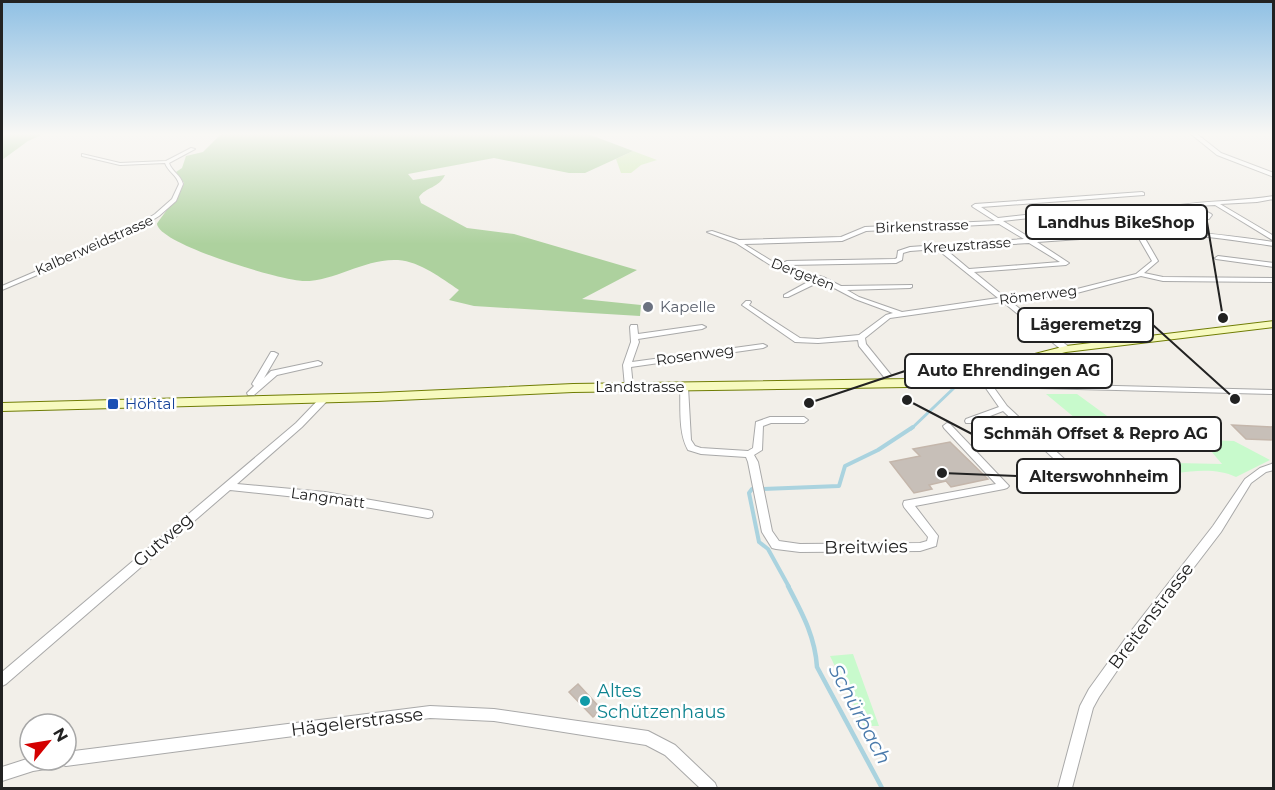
<svg xmlns="http://www.w3.org/2000/svg" width="1275" height="790" font-family="Montserrat,sans-serif">
<rect width="100%" height="100%" fill="#f2efe9"/>
<path fill="#cdebb0" d="M633,151L657,160L641,165L631,173H621L616,159Z"/>
<path fill="#add19e" d="M2,134H44L28,141L2,160Z
M221,134H588L633,151L585,173H569L494,158L408,174L413,180L445,175C439,188 426,187 419,197L421,203L467,228L514,234L637,270L582,299L641,305L640,316L474,306L449,300L459,290C441,278 421,262 398,260C365,258 336,281 304,281C283,281 160,245 157,224C157,222 180,195 184,183L176,172L182,168L186,156L203,152Z"/>
<path fill="#c8facc" d="M1046,394H1077L1114,421H1140L1157,444L1104,442Z
M1208,440L1234,441L1270,460L1236,477C1212,465 1176,473 1150,478L1129,462L1222,464L1211,451H1218Z
M853,654L879,726H864L830,656Z"/>
<g fill="none" stroke-linecap="round" stroke-linejoin="round">
<path stroke="#aad3df" stroke-width="3" d="M911,429L955,387"/>
<path stroke="#aad3df" stroke-width="4" d="M752,489L749,493L759,542L768,549L789,587
M763,489L839,486L845,466L878,450L913,427"/>
<path stroke="#aad3df" stroke-width="4.5" d="M788,586C802,613 815,636 817,667L882,788"/>
</g>
<path fill="#c7bfb8" stroke="#c4b6ab" stroke-width="1.5" d="M1232,425L1274,427V440L1246,439Z
M950,442L988,479L951,487L946,481L929,485L932,489L914,493L890,462L920,456L913,449Z
M578,684L602,710L593,717L569,692Z"/>
<g fill="none" stroke-linecap="round" stroke-linejoin="round">
<defs>
<path id="minor" d="M191,148L195,149L169,163C172,172 181,175 183,184L176,201L159,216L135,231L75,259L2,290V286L102,243L131,229L155,214L172,199L179,184C177,175 168,172 165,163L120,165L82,156V154L120,163L166,161Z
M1142,192L1144,193V195L981,207L998,218L1076,209L1079,211L1076,213L1003,221L1032,239L1135,232L1131,225L1134,218C1178,198 1227,204 1274,196V199L1257,202L1220,204L1274,236V241L1215,205L1196,206L1211,214L1212,215L1209,219H1205L1204,218L1206,216L1192,208V206C1173,208 1156,212 1138,220L1137,225L1141,232C1185,229 1230,236 1274,242V246C1230,240 1186,232 1143,235L1158,261L1144,273L1163,277L1274,278V282L1163,281L1141,276L1073,294L1010,301L1069,347L1070,349L1069,351H1063L1003,302L890,318L865,338L866,344L891,375L887,377H884L859,346L858,340L818,343L795,342L742,305L746,301H750L751,302L749,305L800,338L818,339L859,335L886,315L893,313L855,299L821,281L788,297H784V295L815,278L775,268L736,243L707,232L712,231L739,240L841,237L865,227L995,221L973,207L972,206L975,204ZM999,224L1024,239L910,247L898,251L897,258L895,259L787,261L778,265L744,244L842,241L866,231ZM1137,235L1152,261L1136,274L1073,290L1006,298L974,272L1066,265L1069,263L1037,242ZM1029,243L1060,262L969,269L944,248ZM937,249L998,298L902,312L859,297L847,290L910,288L912,287V285L841,286L823,277L783,267L788,265L896,263L902,260L903,253L910,251Z
M1218,256L1274,263V267L1216,259L1215,258Z
M631,325H637L638,334L702,325L706,327L702,329L638,339L639,342L632,362L763,344L767,346L763,348L631,367L633,387L629,389L625,387L623,365L631,342L630,327Z
M271,352H274L278,354L264,378L271,371L318,361L322,363L321,365L277,375L254,395H248L247,393L254,386L252,384Z
M993,365H999L1019,381L1038,384L1274,390V394L1038,388L995,384L992,385L1007,406L1073,467L1075,469L1073,471H1067L1003,411L972,423H966L965,421L966,419L999,407L983,384L988,381L973,372L977,370L996,379L1008,380L993,369L992,367Z
M681,385H687L688,387L691,440L695,446L701,448L748,451L753,448L756,422L770,417H804L808,420L804,423H771L763,426L762,450L754,455L758,462L772,531L779,541L800,544L920,543L927,541L928,537L904,507L903,504L904,501L996,484L944,428L943,426L947,423L950,424L1009,486L1007,488L1004,489L915,506L938,536L936,546L920,551L800,552L776,549L772,548L762,532L748,462L746,457L701,454L688,450C678,432 681,407 680,387Z
M324,396L327,397L328,399L327,401L302,427L237,484L325,492L428,510L432,511L433,514L432,517L428,518L325,500L230,490L6,684L2,686V672L296,423L321,397Z
M1274,463V470L1266,472L1251,483L1221,532L1136,643L1099,697L1093,708L1072,788H1058L1080,706L1089,689L1128,635L1213,526L1245,479L1260,468Z
M430,706L494,709L648,731L675,745L715,783L717,788H700L665,755L646,745L494,721L430,718L66,766L63,765L58,767L33,771L2,781V767L30,758V760H66V752Z"/>
<path id="tertiary" d="M1191,134H1197L1221,153L1274,173V177L1217,155Z"/>
<path id="secondary" d="M1274,321V327L1066,352L968,377L908,387L573,392L377,401L2,411V403L377,393L573,384L908,379L968,371L1066,346Z"/>
</defs>
<use href="#minor" stroke="#a9a9a9" stroke-width="2"/>
<use href="#tertiary" stroke="#a9a9a9" stroke-width="2"/>
<use href="#secondary" stroke="#707d05" stroke-width="2"/>
<use href="#minor" fill="#fff" fill-rule="evenodd"/>
<use href="#tertiary" fill="#fff" fill-rule="evenodd"/>
<use href="#secondary" fill="#f7fabf" fill-rule="evenodd"/>
</g>
<linearGradient id="sky" x2="0" y2="1"><stop stop-color="#8fc0e4"/><stop offset="0.55" stop-color="#f9f8f5"/><stop offset="1" stop-color="#f9f8f5" stop-opacity="0"/></linearGradient>
<rect width="1275" height="244" fill="url(#sky)"/>
<circle fill="#6b7280" stroke="#fff" stroke-width="2" cx="648" cy="307" r="6"/>
<rect fill="#1a4fb4" stroke="#fff" stroke-width="2" x="107" y="398" width="12" height="12" rx="3"/>
<circle fill="#0f9aa8" stroke="#fff" stroke-width="2" cx="585" cy="701" r="6"/>
<g text-anchor="middle" stroke-width="5" stroke-linejoin="round" paint-order="stroke">
<g font-size="14" fill="#222" stroke="#fff">
<text transform="translate(922 226) rotate(-2)" y="5">Birkenstrasse</text>
<text transform="translate(94 245) rotate(-24)" y="5">Kalberweidstrasse</text>
<text transform="translate(967 245) rotate(-4)" y="5">Kreuzstrasse</text>
<text transform="translate(803 274) rotate(21)" y="5">Dergeten</text>
<text transform="translate(1038 295) rotate(-7)" y="5">Römerweg</text>
</g>
<g font-size="15" fill="#5b616d" stroke="#fff" text-anchor="start">
<text x="660" y="312">Kapelle</text>
</g>
<g font-size="15" fill="#222" stroke="#fff">
<text transform="translate(695 355) rotate(-8)" y="5">Rosenweg</text>
<text x="640" y="392">Landstrasse</text>
<text transform="translate(328 498) rotate(8)" y="5">Langmatt</text>
</g>
<g font-size="15" fill="#164399" stroke="#fff" text-anchor="start">
<text x="125" y="409">Höhtal</text>
</g>
<g font-size="18" fill="#222" stroke="#fff">
<text transform="translate(163 540) rotate(-41)" y="6">Gutweg</text>
<text transform="translate(866 547) rotate(-1)" y="6">Breitwies</text>
<text transform="translate(1151 616) rotate(-53)" y="6">Breitenstrasse</text>
<text transform="translate(357 722) rotate(-7)" y="6">Hägelerstrasse</text>
</g>
<g font-size="18" fill="#0d838f" stroke="#fff" text-anchor="start">
<text x="597" y="697">Altes<tspan x="597" dy="21">Schützenhaus</tspan></text>
</g>
<g font-size="20" font-style="italic" fill="#4a7aab" stroke="#fff">
<text transform="translate(860 714) rotate(62)" y="7">Schürbach</text>
</g>
</g>
<path fill="none" stroke="#222" stroke-width="2" d="M1223 318L1207 222M1235 399L1153 325M809 403L905 371M907 400L972 434M942 473L1017 476"/>
<g fill="#222" stroke="#fff" stroke-width="2">
<circle cx="1223" cy="318" r="6"/>
<circle cx="1235" cy="399" r="6"/>
<circle cx="809" cy="403" r="6"/>
<circle cx="907" cy="400" r="6"/>
<circle cx="942" cy="473" r="6"/>
</g>
<g fill="#fff" stroke="#222" stroke-width="2">
<rect x="1026" y="205" width="181" height="34" rx="6"/>
<rect x="1018" y="308" width="135" height="34" rx="6"/>
<rect x="905" y="354" width="207" height="34" rx="6"/>
<rect x="972" y="417" width="249" height="34" rx="6"/>
<rect x="1017" y="459" width="163" height="34" rx="6"/>
</g>
<g font-size="16" text-anchor="middle" font-weight="bold" fill="#222">
<text x="1116" y="228">Landhus BikeShop</text>
<text x="1086" y="330">Lägeremetzg</text>
<text x="1009" y="376">Auto Ehrendingen AG</text>
<text x="1096" y="439">Schmäh Offset &amp; Repro AG</text>
<text x="1099" y="482">Alterswohnheim</text>
</g>
<rect width="1275" height="790" fill="none" stroke="#222222" stroke-width="6"/>
<g transform="translate(48 742) rotate(60)"><circle r="28" fill="#ffffff" stroke="#a7a7a7" stroke-width="1.5"/>
<path d="M0-4.5L10 22L0 15L-10 22Z" fill="#d40000"/>
<text y="-9" font-size="16" font-weight="bold" text-anchor="middle" fill="#222222">N</text>
</g>
</svg>
